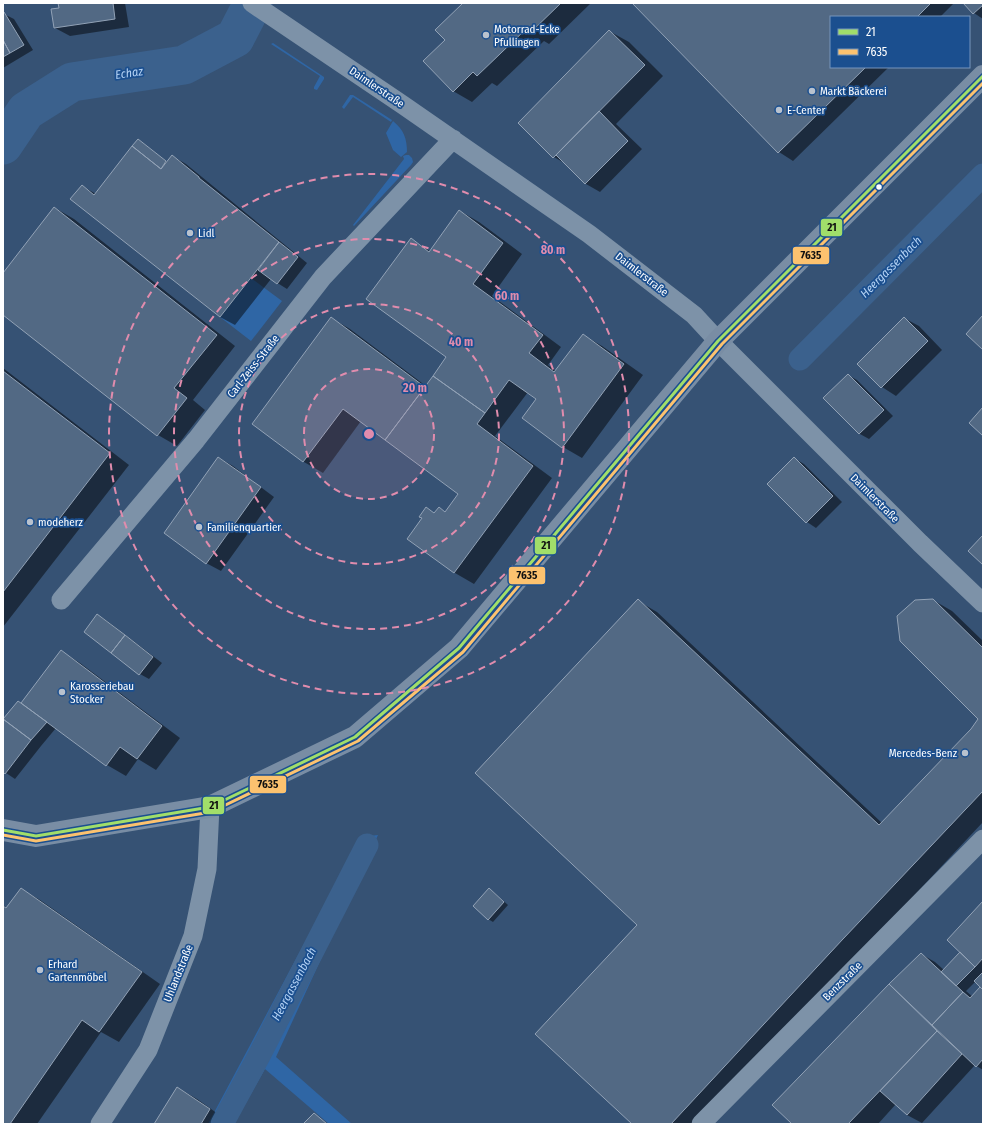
<svg xmlns="http://www.w3.org/2000/svg" width="986" height="1127" font-family="'Fira Sans Condensed',sans-serif">
<rect width="100%" height="100%" fill="#365274"/>
<path fill="#2f66a5" d="M273,43L324,77V79L317,90L314,89V87L320,76L271,44Z
M350,95H353L392,120L391,122L353,97L344,109L342,107Z
M393,121C404,130 407,139 407,152L401,157L393,150L386,133Z
M406,155H409L412,158L413,162L411,165L354,226L353,225L404,159L403,156Z
M251,278L282,301L251,341L220,317Z
M378,835L276,1057L352,1124H329L265,1069L234,1124H208L361,837Z"/>
<path fill="#0007" fill-rule="evenodd" d="M59,3H125L129,27L70,36L55,28L60,9Z
M464,3H591L549,44L544,41L497,86L492,83L472,102L453,91L446,40Z
M633,3H954L940,17H831V67H889L793,161L779,152Z
M964,3H983V19L974,13Z
M3,14H4L14,19L33,50L3,68Z
M609,31L629,42L663,76L616,124L642,149L600,192L586,184L566,164L554,157Z
M139,140L167,162L172,156L186,164L307,263L287,289L271,279L235,325L220,317L72,199L82,186L96,194Z
M55,208L74,219L235,346L193,400L205,410L177,446L158,435L3,314V274Z
M460,211L479,222L522,254L492,296L561,347L548,365L556,371L583,335L602,346L643,375L582,458L563,447L523,418L537,399L528,392L495,436L552,478L474,584L455,573L408,539L435,514L446,513L459,494L361,421L323,473L304,462L253,424L331,318L350,329L426,386L448,357L411,240L430,251Z
M904,318L919,326L942,350L896,396L882,387L858,364Z
M3,368L129,465L3,627Z
M848,375L857,380L893,416L869,439L860,434L824,398Z
M219,458L233,466L274,497L221,571L206,563Z
M794,458L804,464L842,502L816,528L807,522L769,484Z
M933,600L952,611L983,641V822L700,1124H633L639,925L638,601L657,612L882,823L971,729L979,719Z
M98,615L107,621L162,663L149,679L140,674Z
M61,651L80,663L180,738L156,770L138,759L126,776L107,765L56,728L41,746L15,779L3,771V719L22,704Z
M21,889L40,900L160,984L119,1042L101,1032L37,1124H3V905L7,908Z
M490,889L508,905L493,922L488,919Z
M983,903V1070L975,1065L922,1123L907,1115L896,1104L878,1124H794L889,985L921,954L935,962L944,970L961,952ZM976,981L982,987L973,997L966,991ZM905,998L942,1034L940,1035L903,999Z
M178,1088L197,1099L228,1121L227,1124H155Z"/>
<g fill="none" stroke-linecap="round" stroke-linejoin="round">
<path stroke="#3b618d" stroke-width="23" d="M800,359L983,175
M222,1124L260,1054L367,845"/>
<path stroke="#3b618d" stroke-width="39" d="M3,145L26,111L72,82L184,65L235,38L253,3"/>
</g>
<path fill="#526984" stroke="#92a2b6" d="M58,3H113L115,19L54,28L51,9L59,8Z
M463,3H561L529,34L525,30L477,76L473,72L453,92L423,61L445,40L435,30Z
M632,3H931L917,17H831V67H866L778,153Z
M963,3H983V5L973,14Z
M4,12L24,45L10,53L3,40V13Z
M609,30L645,65L553,158L518,123Z
M3,40L10,53L3,57Z
M599,111L628,141L585,184L556,155Z
M138,139L166,161L161,169L132,146Z
M132,146L161,169L172,155L199,177V178L279,242L220,317L70,199L82,185L94,195Z
M54,207L217,335L174,388L187,398L157,436L3,315V273Z
M459,210L503,243L473,284L543,335L529,353L554,372L583,334L624,364L562,448L522,418L536,399L509,380L485,413L433,376L446,357L366,299L411,238L429,252Z
M279,242L298,257L277,284L258,270Z
M983,315V350L966,334Z
M331,317L425,387L385,440L343,409L303,462L252,424Z
M904,317L928,341L881,388L857,364Z
M3,371L110,453L3,592Z
M848,374L884,410L859,434L823,398Z
M433,376L485,413L477,424L533,466L454,573L407,539L422,518L419,517L426,507L434,513L439,507L445,512L458,494L385,440Z
M983,407V436L969,423Z
M218,457L261,487L206,564L164,533Z
M794,457L833,496L806,523L767,484Z
M983,535V565L968,551Z
M638,599L879,825L971,729L978,719L900,641L897,616L915,600L933,599L983,648V791L843,939L671,1124H632L535,1034L637,925L475,773Z
M97,614L125,635L111,653L84,632Z
M125,635L153,657L139,675L111,653Z
M61,650L162,726L137,759L120,747L106,766L21,703Z
M18,701L47,722L31,740L3,719Z
M3,719L31,740L5,774L3,772Z
M21,888L142,972L99,1032L82,1020L10,1124H3V906L6,908Z
M489,888L504,902L488,920L473,906Z
M983,901V958L975,967L947,940Z
M960,952L975,967L956,986L941,972Z
M921,953L963,992L932,1025L889,984Z
M983,972V990L974,981Z
M889,984L937,1031L848,1124H792L772,1105Z
M980,987L983,990V1059L976,1067L932,1025L963,992L970,998Z
M937,1031L962,1054L907,1115L880,1091Z
M177,1087L210,1109L201,1124H154Z
M314,1113L327,1124H303Z"/>
<g fill="none" stroke-linecap="round" stroke-linejoin="round">
<path stroke="#7d92a8" stroke-width="19" d="M252,3L403,105L589,234L694,315L718,341L920,543L983,603
M61,600L196,440L323,277L453,139
M100,1124L148,1050L193,936L207,869L210,807
M701,1124L983,839"/>
<path stroke="#798da4" stroke-width="22" d="M3,830L36,836L210,807L355,737L459,648L718,341L983,76"/>
<defs>
<path id="bus-1" d="M3,830L36,836L210,807L355,737L459,648L718,341L983,76"/>
<path id="bus-2" d="M3,835L36,841L211,812L358,741L463,652L722,344L983,83"/>
</defs>
<use href="#bus-1" stroke="#1b4f8f" stroke-width="6"/>
<use href="#bus-2" stroke="#1b4f8f" stroke-width="6"/>
<use href="#bus-1" stroke="#a1de6a" stroke-width="3"/>
<use href="#bus-2" stroke="#fcc26f" stroke-width="3"/>
</g>
<circle cx="369" cy="434" r="65" fill="#e08cad" fill-opacity=".12"/>
<g fill="none" stroke="#e08cad" stroke-width="2" stroke-dasharray="7 5">
<circle cx="369" cy="434" r="65"/>
<circle cx="369" cy="434" r="130"/>
<circle cx="369" cy="434" r="195"/>
<circle cx="369" cy="434" r="260"/>
</g>
<g fill="#b9c2ce" stroke="#1b4f8f" stroke-width="1.5">
<circle cx="486" cy="35" r="4"/>
<circle cx="812" cy="91" r="4"/>
<circle cx="779" cy="110" r="4"/>
<circle cx="190" cy="233" r="4"/>
<circle cx="30" cy="522" r="4"/>
<circle cx="199" cy="527" r="4"/>
<circle cx="62" cy="692" r="4"/>
<circle cx="965" cy="753" r="4"/>
<circle cx="40" cy="970" r="4"/>
</g>
<circle fill="#fff" stroke="#1b4f8f" stroke-width="1.5" cx="879" cy="187" r="3.5"/>
<g text-anchor="middle" stroke-width="3.5" stroke-linejoin="round" paint-order="stroke">
<g font-size="11" fill="#fff" stroke="#1b4f8f" text-anchor="start">
<text x="494" y="33">Motorrad-Ecke<tspan x="494" dy="13">Pfullingen</tspan></text>
<text x="820" y="95">Markt Bäckerei</text>
<text x="787" y="114">E-Center</text>
<text x="198" y="237">Lidl</text>
<text x="38" y="526">modeherz</text>
<text x="207" y="531">Familienquartier</text>
<text x="70" y="690">Karosseriebau<tspan x="70" dy="13">Stocker</tspan></text>
<text x="957" y="757" text-anchor="end">Mercedes-Benz</text>
<text x="48" y="968">Erhard<tspan x="48" dy="13">Gartenmöbel</tspan></text>
</g>
<g font-size="11" fill="#fff" stroke="#1b4f8f">
<text transform="translate(377 87) rotate(34)" y="4">Daimlerstraße</text>
<text transform="translate(642 274) rotate(38)" y="4">Daimlerstraße</text>
<text transform="translate(253 366) rotate(-52)" y="4">Carl-Zeiss-Straße</text>
<text transform="translate(875 498) rotate(45)" y="4">Daimlerstraße</text>
<text transform="translate(178 973) rotate(-68)" y="4">Uhlandstraße</text>
<text transform="translate(842 981) rotate(-45)" y="4">Benzstraße</text>
</g>
<g font-size="12" font-style="italic" fill="#b5d3f5" stroke="#1b4f8f">
<text transform="translate(129 73) rotate(-8)" y="4">Echaz</text>
<text transform="translate(891 267) rotate(-45)" y="4">Heergassenbach</text>
<text transform="translate(294 984) rotate(-62)" y="4">Heergassenbach</text>
</g>
</g>
<circle cx="369" cy="434" r="6" fill="#e08cad" stroke="#1b4f8f" stroke-width="2"/>
<g font-size="12" text-anchor="middle" font-weight="bold" fill="#e08cad" stroke="#1b4f8f" stroke-width="3.5" stroke-linejoin="round" paint-order="stroke">
<text x="553" y="254">80 m</text>
<text x="507" y="300">60 m</text>
<text x="461" y="346">40 m</text>
<text x="415" y="392">20 m</text>
</g>
<g stroke="#1b4f8f" stroke-width="1.5">
<rect x="820" y="218" width="23" height="19" rx="4" fill="#a1de6a"/>
<rect x="792" y="246" width="38" height="19" rx="4" fill="#fcc26f"/>
<rect x="534" y="536" width="23" height="19" rx="4" fill="#a1de6a"/>
<rect x="508" y="566" width="38" height="19" rx="4" fill="#fcc26f"/>
<rect x="249" y="775" width="38" height="19" rx="4" fill="#fcc26f"/>
<rect x="202" y="796" width="23" height="19" rx="4" fill="#a1de6a"/>
</g>
<g font-size="11" text-anchor="middle" font-weight="bold" fill="#111">
<text x="832" y="231">21</text>
<text x="811" y="259">7635</text>
<text x="546" y="549">21</text>
<text x="527" y="579">7635</text>
<text x="268" y="788">7635</text>
<text x="214" y="809">21</text>
</g>
<rect width="986" height="1127" fill="none" stroke="#ffffff" stroke-width="8"/>
<rect x="830" y="16" width="140" height="52" fill="#1b4f8f" stroke="#7695bc"/>
<rect x="838" y="29" width="20" height="6" fill="#a1de6a" stroke="#7695bc"/>
<text x="866" y="36" font-size="12" fill="#ffffff">21</text>
<rect x="838" y="49" width="20" height="6" fill="#fcc26f" stroke="#7695bc"/>
<text x="866" y="56" font-size="12" fill="#ffffff">7635</text>
</svg>
